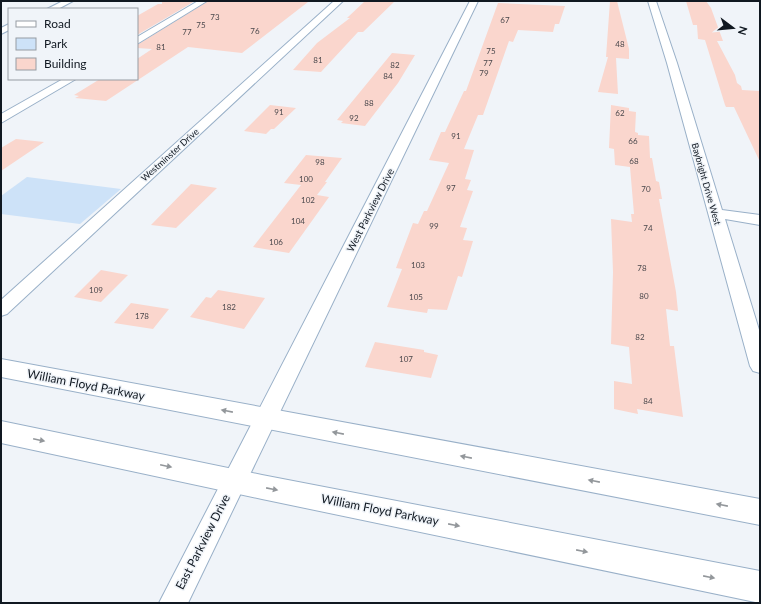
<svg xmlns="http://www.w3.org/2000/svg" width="761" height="604" font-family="Lato,sans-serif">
<rect width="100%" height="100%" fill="#f0f4f9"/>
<path fill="#cde2f8" d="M27,177L121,189L80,224L1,214V196Z"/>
<path fill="#fad6cd" d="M162,1H195L137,35V16L158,4H162Z
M208,1L308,2L242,53L188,47L106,101L75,98L79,96L74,95L100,79H137V59L152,49L137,48V45Z
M365,1H395L363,32H358L321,72L293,70L317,43L350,18H347Z
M610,1H617L629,49V59L616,58L618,94L598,92L608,57H606Z
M686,1H706L711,8L723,41H717L735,75L737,83L741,86L742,90L760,91V162L734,107H726L725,105L705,40L698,39L697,25H693Z
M498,3L565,6L559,24H555L553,32L518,30L513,42L509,41L483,115H478L464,149L474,150L465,179L471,180L467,190L473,191L460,227L467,228L463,240L473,241L462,277L458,276L447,310L428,309L427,313L387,307L402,269L396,268L413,223L418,224L424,211H427L449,163L429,160L441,132H445L464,91H466Z
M392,53L415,55L398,83L365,126L341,123L343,121L337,120Z
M270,105L296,108L274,129H271L266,134L244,131Z
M611,105L629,108V111L636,112L635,132L638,133V135L649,136L650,158H652L656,181L659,182L662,199H659L676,292L678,311L666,309L670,346H674L683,417L637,409L638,414L614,409V381L632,384L629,347L611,344L613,272L611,219L632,222L631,214H634L630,167L615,165L614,149L609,148Z
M16,139L44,142L1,171V148Z
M306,155L342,158L325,182H327L317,195L329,197L289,253L253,247L301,185L284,183Z
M191,184L217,188L176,228L151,225Z
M101,270L128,275L101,302L74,297Z
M218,290L265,298L244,329L190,317L206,297L211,298Z
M131,303L169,309L153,329L114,323Z
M375,342L424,350V352L438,355L431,378L365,367Z"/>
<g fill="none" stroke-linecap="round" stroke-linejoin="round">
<defs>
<path id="minor" d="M63,1H73L58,9H47Z
M198,1H207L137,44V37Z
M334,1H343L7,314L1,316V300Z
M470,1H478L188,603H159Z
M648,1H656L677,63L722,210L760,215V225L725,219L760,333V373L753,371L750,366L667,63Z
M9,24V30L1,34V28Z
M63,79H76L1,123V114Z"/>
<path id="trunk" d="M1,359L760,499V525L1,377Z
M1,421L262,475L760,571V603L262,499L1,443Z"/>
</defs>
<use href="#minor" stroke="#99b0c8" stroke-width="2"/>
<use href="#trunk" stroke="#99b0c8" stroke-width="2"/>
<use href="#minor" fill="#fff" fill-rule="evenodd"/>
<use href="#trunk" fill="#fff" fill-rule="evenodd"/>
</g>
<defs><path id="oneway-solid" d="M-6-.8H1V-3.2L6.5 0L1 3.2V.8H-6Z"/></defs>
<g fill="#93979b">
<use href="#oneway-solid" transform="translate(227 411) rotate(-169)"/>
<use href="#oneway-solid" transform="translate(338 433) rotate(-169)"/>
<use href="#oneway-solid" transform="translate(39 440) rotate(12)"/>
<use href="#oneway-solid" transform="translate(466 457) rotate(-169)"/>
<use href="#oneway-solid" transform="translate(166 466) rotate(12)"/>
<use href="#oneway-solid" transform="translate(594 481) rotate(-169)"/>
<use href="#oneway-solid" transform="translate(272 489) rotate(11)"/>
<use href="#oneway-solid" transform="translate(722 505) rotate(-169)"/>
<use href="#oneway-solid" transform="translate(454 525) rotate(11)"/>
<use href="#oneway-solid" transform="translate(582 551) rotate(11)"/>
<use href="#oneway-solid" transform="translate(709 577) rotate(11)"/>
</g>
<g text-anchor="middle" stroke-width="3" stroke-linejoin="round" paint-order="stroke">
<g font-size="8" fill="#4a484c">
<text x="215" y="20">73</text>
<text x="505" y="23">67</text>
<text x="201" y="28">75</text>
<text x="255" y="34">76</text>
<text x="187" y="35">77</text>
<text x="620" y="47">48</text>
<text x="161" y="50">81</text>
<text x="491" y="54">75</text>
<text x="318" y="63">81</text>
<text x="488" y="66">77</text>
<text x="395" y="68">82</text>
<text x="484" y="76">79</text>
<text x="388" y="79">84</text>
<text x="369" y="106">88</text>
<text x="279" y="115">91</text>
<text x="620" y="116">62</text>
<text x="354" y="121">92</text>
<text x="456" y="139">91</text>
<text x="633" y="144">66</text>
<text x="634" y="164">68</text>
<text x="320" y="165">98</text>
<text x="306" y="182">100</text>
<text x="451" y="191">97</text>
<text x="646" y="192">70</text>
<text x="308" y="203">102</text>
<text x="298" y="224">104</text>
<text x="434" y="229">99</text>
<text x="648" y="231">74</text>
<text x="276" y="245">106</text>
<text x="418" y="268">103</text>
<text x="642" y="271">78</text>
<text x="96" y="293">109</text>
<text x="644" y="299">80</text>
<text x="416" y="300">105</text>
<text x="229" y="310">182</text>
<text x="142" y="319">178</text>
<text x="640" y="340">82</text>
<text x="406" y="362">107</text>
<text x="648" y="404">84</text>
</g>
<g font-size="9" fill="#101821" stroke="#f0f4f9">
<text transform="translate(170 155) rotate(-42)" y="3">Westminster Drive</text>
<text transform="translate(706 184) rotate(74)" y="3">Baybright Drive West</text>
</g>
<g font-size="10" fill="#101821" stroke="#f0f4f9">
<text transform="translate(370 210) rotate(-63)" y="4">West Parkview Drive</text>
</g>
<g font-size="12" fill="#101821" stroke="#f0f4f9">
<text transform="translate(86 385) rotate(11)" y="4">William Floyd Parkway</text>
<text transform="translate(380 510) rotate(11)" y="4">William Floyd Parkway</text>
<text transform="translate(203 542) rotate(-63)" y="4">East Parkview Drive</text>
</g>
</g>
<rect width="761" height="604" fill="none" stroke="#101821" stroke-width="4"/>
<rect x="8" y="8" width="130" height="72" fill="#f0f4f9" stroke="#969ca3"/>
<rect x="16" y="21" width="20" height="6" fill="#ffffff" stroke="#969ca3"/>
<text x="44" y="28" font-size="12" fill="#101821">Road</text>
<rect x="16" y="38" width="20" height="12" fill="#cde2f8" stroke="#969ca3"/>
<text x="44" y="48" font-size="12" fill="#101821">Park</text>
<rect x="16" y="58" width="20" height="12" fill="#fad6cd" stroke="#969ca3"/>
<text x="44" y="68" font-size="12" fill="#101821">Building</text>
<g transform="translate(733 28) rotate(106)" stroke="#f0f4f9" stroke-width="3" paint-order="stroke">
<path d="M0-3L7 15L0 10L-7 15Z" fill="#101821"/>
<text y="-6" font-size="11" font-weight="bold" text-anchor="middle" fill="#101821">N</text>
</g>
</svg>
